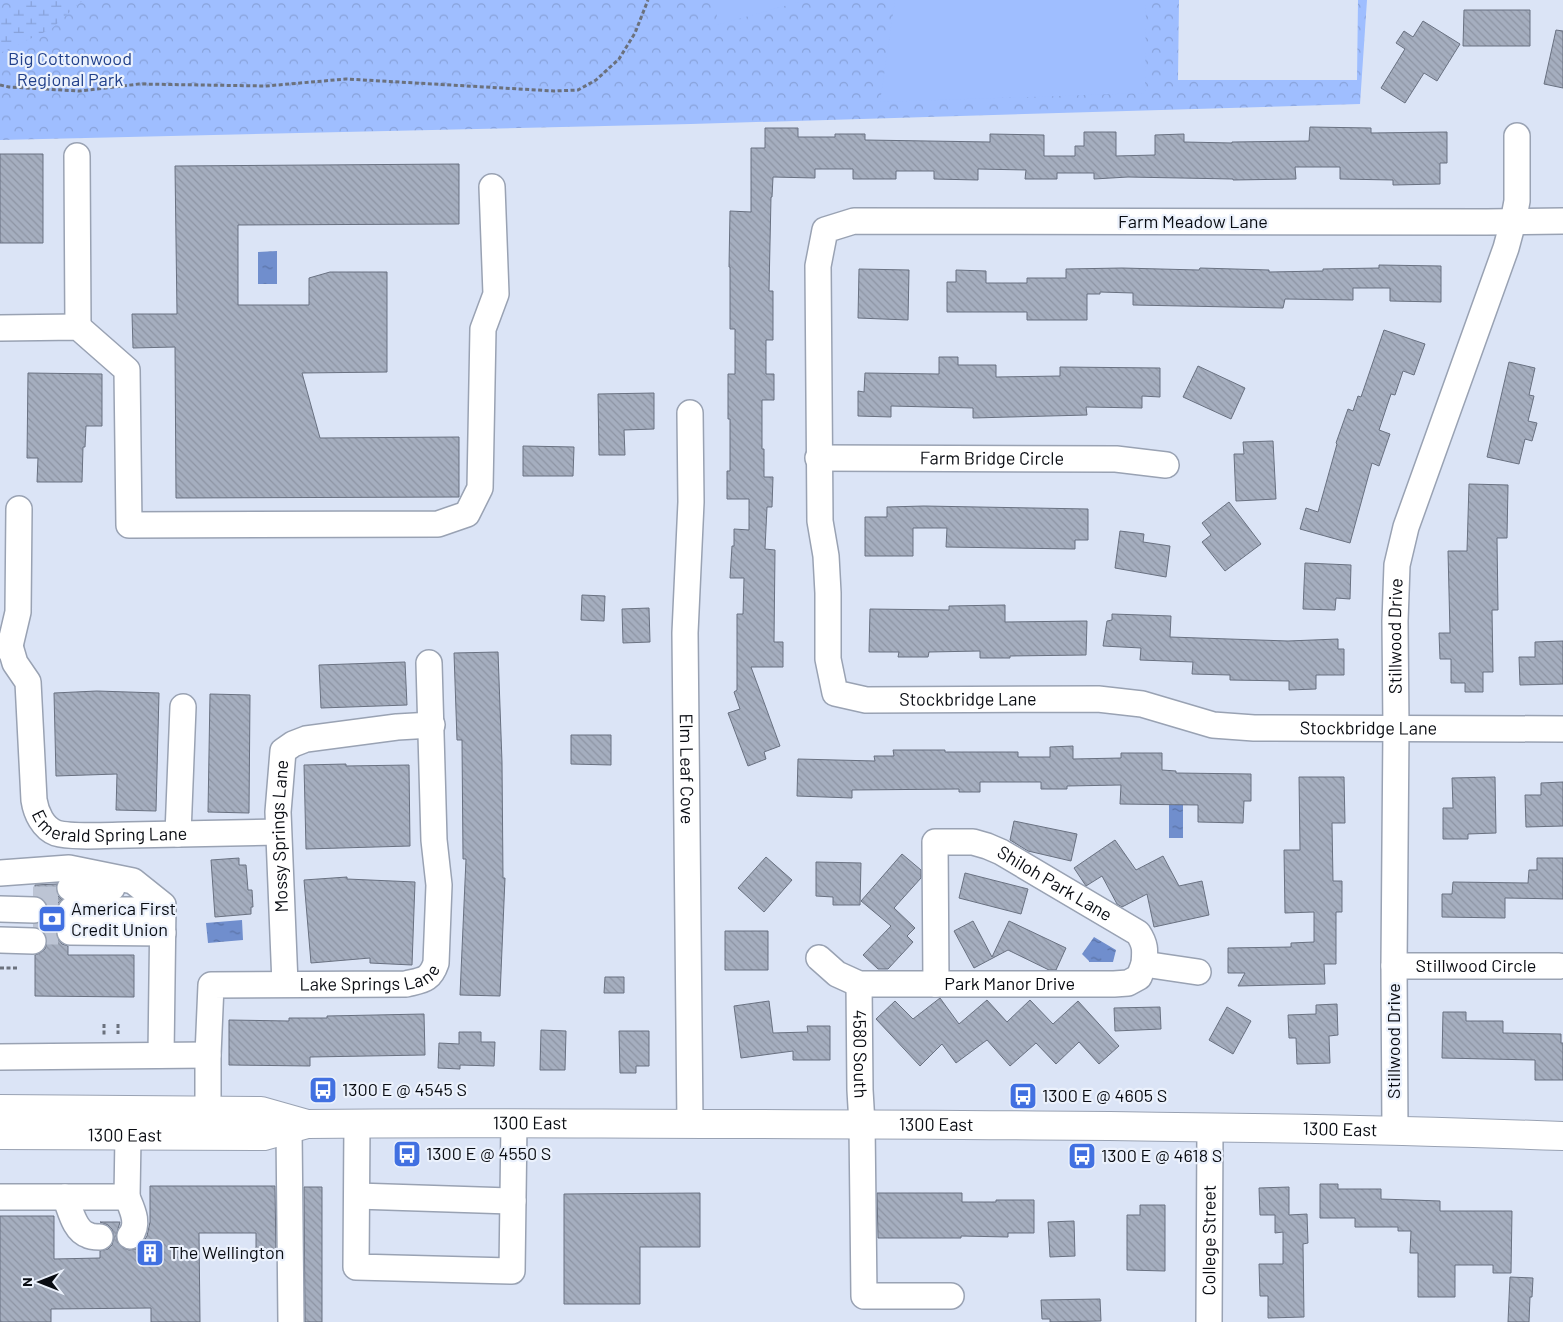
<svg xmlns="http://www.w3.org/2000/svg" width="1563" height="1322" font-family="Barlow,sans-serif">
<defs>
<pattern id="forest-crowns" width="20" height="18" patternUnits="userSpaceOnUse" patternTransform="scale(1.25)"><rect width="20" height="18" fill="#9fbeff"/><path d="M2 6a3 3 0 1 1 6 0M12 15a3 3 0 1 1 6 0" fill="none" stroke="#88a2da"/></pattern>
<pattern id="wetland-marsh" width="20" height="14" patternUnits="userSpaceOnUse" patternTransform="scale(1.25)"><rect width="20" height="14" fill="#9fbeff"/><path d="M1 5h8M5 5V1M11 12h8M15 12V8" fill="none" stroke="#88a2da"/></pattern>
<pattern id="water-ripples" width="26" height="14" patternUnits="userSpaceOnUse" patternTransform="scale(1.25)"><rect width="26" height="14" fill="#708ecd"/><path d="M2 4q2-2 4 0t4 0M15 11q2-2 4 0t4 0" fill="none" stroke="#5a72a5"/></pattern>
<pattern id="building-back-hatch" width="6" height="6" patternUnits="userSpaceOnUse" patternTransform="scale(1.25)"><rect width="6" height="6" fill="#a5aebf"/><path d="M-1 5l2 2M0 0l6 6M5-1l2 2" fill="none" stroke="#8d94a3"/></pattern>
</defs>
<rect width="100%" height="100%" fill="#dbe4f6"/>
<path fill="url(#forest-crowns)" d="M0,0H1179L1178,80H1357L1358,0H1367L1360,104L691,124L0,140Z"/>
<path fill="url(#wetland-marsh)" d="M21,0H83L51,29L0,53V16Z"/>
<path fill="#9fbeff" d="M717,0H806L717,25Z
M895,0H1146L1145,93L880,102Z"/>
<path fill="url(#water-ripples)" d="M277,251V284H258V252Z
M1175,804H1183V838H1169V805H1175Z
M242,920L243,940L208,943L206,923Z
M1094,937L1116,950L1113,962H1089V961L1082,954Z"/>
<path fill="url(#building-back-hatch)" stroke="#697181" d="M1464,10H1530V46H1463Z
M1423,21L1460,44L1437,81L1424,73L1405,103L1381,88L1405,49L1396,43L1404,31L1413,37Z
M1556,30L1563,31V88L1544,84Z
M1310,127L1371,128V133L1447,132V163H1440V184L1393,185V180L1340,179V167H1295L1296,179L1233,180V179L1128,177L1094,179V173H1057V179H1025L1026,170L978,169V180L934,179V171H896V179H853V169H815V178L773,177L772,197H771L769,291H773V340H766V374H774V400H762V449H764V477H773L772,507H767L765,549L775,550L774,642H783V667H751L780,746L764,752L766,759L748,766L728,713L740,709L734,692L737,690V614H743L744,578H730L732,546H734V529L749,530V499H727V471H730V419H728V374H735V329H730V267H729L730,211L751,212V148H765V128H798V137H835V134H865V140L990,142V134L1044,135V156H1075V146H1084V132H1116V156L1155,155V135L1184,134V142L1232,143V142L1309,141Z
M0,154H43V243H0Z
M459,164V224L238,225V305H309V278L330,272H387V372L302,373L320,438L459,437V497L176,498L175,347L133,348L132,314H177L175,166Z
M1379,265L1441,266V302L1390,301V288H1353V300L1285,299L1283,308L1133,305V293L1100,292V294H1087V320H1027V312H947V282H956V270L986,271V283H1027V278H1066V269L1122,268L1199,270L1200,268L1269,270V272L1323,271V269L1379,268Z
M859,269L909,270L908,320L858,318Z
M1384,330L1425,344L1414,375L1403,371L1395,395L1391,394L1379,430L1390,434L1379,466L1372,463L1350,543L1300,529L1306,508L1318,512L1337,444L1336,443L1348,409L1353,411L1358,396L1361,397Z
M939,357H958V365H996V377L1060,376V367L1160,368V397L1142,396V408L1086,407L1087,415L973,418V408L891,406V417L858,416V391L864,392L865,373L939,374Z
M1509,362L1535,368L1529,395L1534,396L1528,421L1537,423L1532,441L1525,439L1519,464L1487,457Z
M1198,366L1245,388L1231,419L1183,397Z
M28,373L102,374V426H86L85,447H83L82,482H37L38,458H27Z
M654,393V429L624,430L625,455H599L598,394Z
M1273,441L1276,499L1236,501L1234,454H1244L1243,442Z
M523,446L574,447L573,476H523Z
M1469,484L1508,485L1507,538H1497L1498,610H1492L1493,672H1483V692H1465V683H1451V659H1440L1439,633H1450L1448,551H1467Z
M1229,502L1261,544L1225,571L1202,542L1211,535L1202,523Z
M924,506L1088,509V540H1075V549L946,547L947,528H913V556H865V517H887V507Z
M1120,531L1144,534L1143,542L1170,546L1166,577L1115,568Z
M1305,563L1351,565L1350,599L1336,598L1335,610L1303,609Z
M582,595L605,596L604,621L581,620Z
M1005,605V622L1087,621L1086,655L1010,656V658H980V651L929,652L928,657H898L899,652H869L870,609L949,610V606Z
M649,608L650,642L623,643L622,609Z
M1112,614L1171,616L1170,637L1288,641L1338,639V649H1344V675H1316V689L1289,690V681L1230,680V675L1192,674L1193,662L1140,660L1141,648L1103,646L1107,621L1112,620Z
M1563,641V684L1520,685L1519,657H1535V642Z
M498,652L502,762L503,878H505L500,996L460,995L466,859H463L462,740H457L454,653Z
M405,662L407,705L321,708L319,665Z
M97,691L159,693L156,811L116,810L117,774L56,776L54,693Z
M210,694L250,695L249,813L208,812Z
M571,735H611V765L571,764Z
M1073,746V759L1121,758V753H1162V770L1176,771V773L1251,774V801H1244L1243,823L1198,822V805L1120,804L1121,785L1067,786V789H1041V782H980V792H959V789L852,790V798L797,796L798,759L875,761L874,756H894L893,750H945V752H1018V757H1050V747Z
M346,764V766L409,765L410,846L306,849L304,765Z
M1299,777H1344L1345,823H1332L1333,881H1342V912H1336V964H1324L1325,984L1238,986L1245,973H1228V948L1291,947V943L1314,942V912L1285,913L1284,850H1300Z
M1495,777L1496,833L1468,834V839H1443V808H1453L1452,778Z
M1563,782V826L1526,827L1525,795H1541V783Z
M1014,821L1077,834L1071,861L1028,851L1010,840Z
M1115,840L1136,870L1163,856L1179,886L1202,881L1209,915L1154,927L1147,894L1122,907L1117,904L1102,876L1086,886L1074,868Z
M902,854L921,870V878L894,908L915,928L907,936L913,942L888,969H878L863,955L891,926L861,901Z
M766,857L792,880L764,912L738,888Z
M239,858V865H246L248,890H252L253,907H251V914L215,917L211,860Z
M1537,858H1563V899L1505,898V918L1442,917V894H1452L1453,882L1528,883L1529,870H1537Z
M816,862L861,863L860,905H833V897L816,896Z
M965,873L1028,889L1021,914L959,898Z
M347,877V879L415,882L412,965L370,963V958L311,963L304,880Z
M57,884L56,888L57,895L62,900L58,903L57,910L58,917L62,921L57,925L56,932L58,939L62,944L68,946V955H134V997L35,996V955L40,953L45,949L47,941L45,934L41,929L35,927V924L41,922L46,918L48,910L46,903L42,898L35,896V885Z
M973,921L992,957L1009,921L1066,948L1056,970H1049L1008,950L974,968L954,931Z
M725,931H768V970H725Z
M605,977H624V993H604Z
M940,998L959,1024L987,1000L1007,1022L1030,1000L1053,1024L1078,1001L1119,1046L1099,1064L1079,1042L1056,1064L1036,1043L1010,1066L987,1040L956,1063L942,1044L920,1066L876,1019L895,1001L913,1019Z
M769,1001L773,1033L808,1032L807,1026H830V1060H793V1051L741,1058L734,1006Z
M1337,1004L1338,1035L1329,1036L1330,1063L1297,1064L1296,1038H1289L1288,1015L1316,1014V1005Z
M1160,1007L1161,1029L1115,1031L1114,1008Z
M1227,1007L1251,1021L1233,1054L1209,1040Z
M1443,1012H1466V1021H1503V1033L1561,1034V1043H1563V1080H1535V1060L1442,1058Z
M424,1014L425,1055L310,1057V1066L229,1065V1020L289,1021V1018H327V1016Z
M541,1030L566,1031L565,1070H540Z
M619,1031H649V1066H636V1073H620Z
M459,1032H481V1042H495L494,1066L460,1065V1069L438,1068L439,1043L459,1044Z
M1320,1184H1338V1189H1381V1199L1440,1201V1211H1512L1511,1273H1493V1265H1455V1297H1418V1253H1410L1411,1231H1398V1227H1355V1218H1320Z
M150,1186H275L276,1254H256V1233H199L200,1322H151V1308L51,1309V1322H0V1216H54V1259L100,1258V1251L108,1249L112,1245L114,1237L112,1229L108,1225L100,1222H120L116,1236L118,1243L123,1248L129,1250L136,1249L142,1244L147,1236L150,1222Z
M304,1187H322V1322H305Z
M1289,1187V1215L1307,1214L1308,1243L1303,1244L1304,1317L1268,1318V1296H1260L1259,1264H1283V1232L1275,1233V1215H1260L1259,1188Z
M700,1193V1247H640V1304H564V1194Z
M877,1193H962V1202H996V1200H1034V1233H1008V1237L961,1236V1238H878Z
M1140,1205H1165V1271L1127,1270V1215H1140Z
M1074,1221L1075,1256L1050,1257L1048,1222Z
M1510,1277L1533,1278L1532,1297H1530L1529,1322H1508Z
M1100,1299L1101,1321L1050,1322V1319H1042L1041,1300Z"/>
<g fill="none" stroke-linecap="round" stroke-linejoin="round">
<path stroke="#bcc4d4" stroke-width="25" stroke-dasharray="25 12" stroke-linecap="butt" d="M33,899H70
M33,932H70"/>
<defs>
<g id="minor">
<path d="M77,156L78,327"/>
<path id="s1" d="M1563,221L1487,222L854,221L825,230L818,266L820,521L826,556L828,593V659L835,693L866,700L1098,699L1142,704L1213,725L1254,728L1563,729"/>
<path d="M0,328L78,327L127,370L129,525L438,524L467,514L480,488L483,329L496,294L492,187"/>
<path id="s2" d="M690,413L691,502L685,633L690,1124"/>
<path id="s3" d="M818,458L1116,459L1166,465"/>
<path id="s4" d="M0,646H10L15,663L28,682L34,800C36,813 43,828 56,833C72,838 111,835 129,835C178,834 228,833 278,832"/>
<path d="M10,646L18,612L19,509"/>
<path d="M178,834L183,707"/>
<path d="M0,873L69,868L133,881L163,905L161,1055"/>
<path d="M70,888H112"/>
<path d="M0,909L34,910"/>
<path d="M71,910H163"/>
<path d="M70,932L163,933"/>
<path d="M0,940L33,941"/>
<path id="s5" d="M819,958L837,974L859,984H1114L1128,983L1139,977L1144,964L1198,972"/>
<path id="s6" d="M1394,966H1559"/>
<path id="s7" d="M285,984L278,812L283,751L293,744L306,739L397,727L432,725"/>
<path id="s8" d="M859,984L860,1090L862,1124L864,1296H951"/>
<path id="s9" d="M936,984L935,842H973L987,846L1001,852L1138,933C1146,945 1145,951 1144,964"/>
<path d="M0,1057L208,1055"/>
<path id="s10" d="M208,1111V1055L211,985L406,984C422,980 430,981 436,963L439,885L434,840L429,663"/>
<path d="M357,1123L356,1267L512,1271L514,1123"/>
<path d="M289,1130L291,1322"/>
<path id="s11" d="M1395,1130L1394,966L1396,728L1395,621L1397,565L1406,527L1506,248L1513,222L1517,201V136"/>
<path d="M357,1196L513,1201"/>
<path d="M0,1197H127L128,1136"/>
<path d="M65,1197C70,1208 74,1231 88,1235C91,1237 96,1237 100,1237"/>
<path d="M127,1197C132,1209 140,1224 130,1236"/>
<path id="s12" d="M1209,1322L1210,1127"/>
</g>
<g id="major">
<path id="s13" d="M0,1109L261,1111L307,1124C454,1122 602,1124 749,1124C1020,1125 1292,1126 1563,1136"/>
<path id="s14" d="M0,1135L264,1136L307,1124"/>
</g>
</defs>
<use href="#minor" stroke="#99a2b3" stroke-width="28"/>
<use href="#major" stroke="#99a2b3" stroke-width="30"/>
<path stroke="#6b717d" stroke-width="3" stroke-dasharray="4 2.5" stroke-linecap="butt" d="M0,85L9,87L79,91L139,84L266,86L346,79L554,91L578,90L596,80L619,59L635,33L648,0
M0,968H18
M104,1024V1035
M118,1024V1034"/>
<use href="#minor" stroke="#fff" stroke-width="25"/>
<use href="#major" stroke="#fff" stroke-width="28"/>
</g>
<defs>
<symbol id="bank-square" viewBox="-11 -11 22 22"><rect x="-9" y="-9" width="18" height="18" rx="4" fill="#4170e1" stroke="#ebf1fc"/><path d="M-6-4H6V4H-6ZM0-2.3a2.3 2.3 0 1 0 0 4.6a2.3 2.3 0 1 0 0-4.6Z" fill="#fff"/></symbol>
<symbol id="bus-square" viewBox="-11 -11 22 22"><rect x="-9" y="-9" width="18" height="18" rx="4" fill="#4170e1" stroke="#ebf1fc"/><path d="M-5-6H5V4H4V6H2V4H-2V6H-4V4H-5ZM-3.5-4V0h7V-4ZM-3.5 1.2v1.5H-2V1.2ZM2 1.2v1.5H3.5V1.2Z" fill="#fff"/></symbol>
<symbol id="building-square" viewBox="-11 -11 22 22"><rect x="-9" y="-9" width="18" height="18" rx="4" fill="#4170e1" stroke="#ebf1fc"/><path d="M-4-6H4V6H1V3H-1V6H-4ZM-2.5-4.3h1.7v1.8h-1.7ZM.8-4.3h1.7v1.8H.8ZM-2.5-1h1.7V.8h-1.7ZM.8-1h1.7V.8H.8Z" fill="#fff"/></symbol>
</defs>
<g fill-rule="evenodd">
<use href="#bank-square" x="36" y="903" width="32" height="32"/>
<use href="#bus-square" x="307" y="1074" width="32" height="32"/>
<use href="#bus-square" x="1007" y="1080" width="32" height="32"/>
<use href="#bus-square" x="391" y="1138" width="32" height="32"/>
<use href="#bus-square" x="1066" y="1140" width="32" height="32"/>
<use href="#building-square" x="134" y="1237" width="32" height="32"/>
</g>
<g text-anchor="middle" stroke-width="4.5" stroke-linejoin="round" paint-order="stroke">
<g font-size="18" fill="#21408b" stroke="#ebf1fc">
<text x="70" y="65">Big Cottonwood<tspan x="70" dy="21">Regional Park</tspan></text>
</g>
<g font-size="18" fill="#090c12" stroke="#ebf1fc">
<text x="1193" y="228">Farm Meadow Lane</text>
<text dy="6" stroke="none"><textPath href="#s3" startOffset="174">Farm Bridge Circle</textPath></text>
<text dy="6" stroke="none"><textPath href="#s11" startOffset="494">Stillwood Drive</textPath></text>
<text dy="6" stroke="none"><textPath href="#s1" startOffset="1338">Stockbridge Lane</textPath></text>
<text dy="6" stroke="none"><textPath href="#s1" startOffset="1742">Stockbridge Lane</textPath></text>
<text dy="6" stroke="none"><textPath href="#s2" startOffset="356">Elm Leaf Cove</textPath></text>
<text dy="6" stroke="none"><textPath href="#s4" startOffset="261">Emerald Spring Lane</textPath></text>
<text dy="6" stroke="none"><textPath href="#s7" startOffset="148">Mossy Springs Lane</textPath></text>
<text dy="6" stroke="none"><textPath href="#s9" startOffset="272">Shiloh Park Lane</textPath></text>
<text dy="6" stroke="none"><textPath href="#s6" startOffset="82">Stillwood Circle</textPath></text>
<text dy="6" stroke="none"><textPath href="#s10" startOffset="286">Lake Springs Lane</textPath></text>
<text dy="6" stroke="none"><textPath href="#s5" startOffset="199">Park Manor Drive</textPath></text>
<text transform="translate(1394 1041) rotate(-90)" y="6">Stillwood Drive</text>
<text dy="6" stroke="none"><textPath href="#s8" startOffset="70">4580 South</textPath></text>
<text dy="6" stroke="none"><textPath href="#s13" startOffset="532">1300 East</textPath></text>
<text dy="6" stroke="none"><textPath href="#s13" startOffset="938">1300 East</textPath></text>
<text dy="6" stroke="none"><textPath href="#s13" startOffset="1342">1300 East</textPath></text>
<text dy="6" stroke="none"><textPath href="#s14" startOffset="125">1300 East</textPath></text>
<text dy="6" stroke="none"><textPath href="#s12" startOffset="82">College Street</textPath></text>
</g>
<g font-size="18" fill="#090c12" stroke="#ebf1fc" text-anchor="start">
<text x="71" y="915">America First<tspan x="71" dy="21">Credit Union</tspan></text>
<text x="342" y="1096">1300 E @ 4545 S</text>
<text x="1042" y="1102">1300 E @ 4605 S</text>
<text x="426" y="1160">1300 E @ 4550 S</text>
<text x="1101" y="1162">1300 E @ 4618 S</text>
<text x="169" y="1259">The Wellington</text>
</g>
</g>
<g transform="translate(40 1282) rotate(270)" stroke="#ebf1fc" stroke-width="4" paint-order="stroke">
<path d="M0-4L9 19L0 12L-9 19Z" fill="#090c12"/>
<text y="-8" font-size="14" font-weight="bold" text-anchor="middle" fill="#090c12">N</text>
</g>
</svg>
